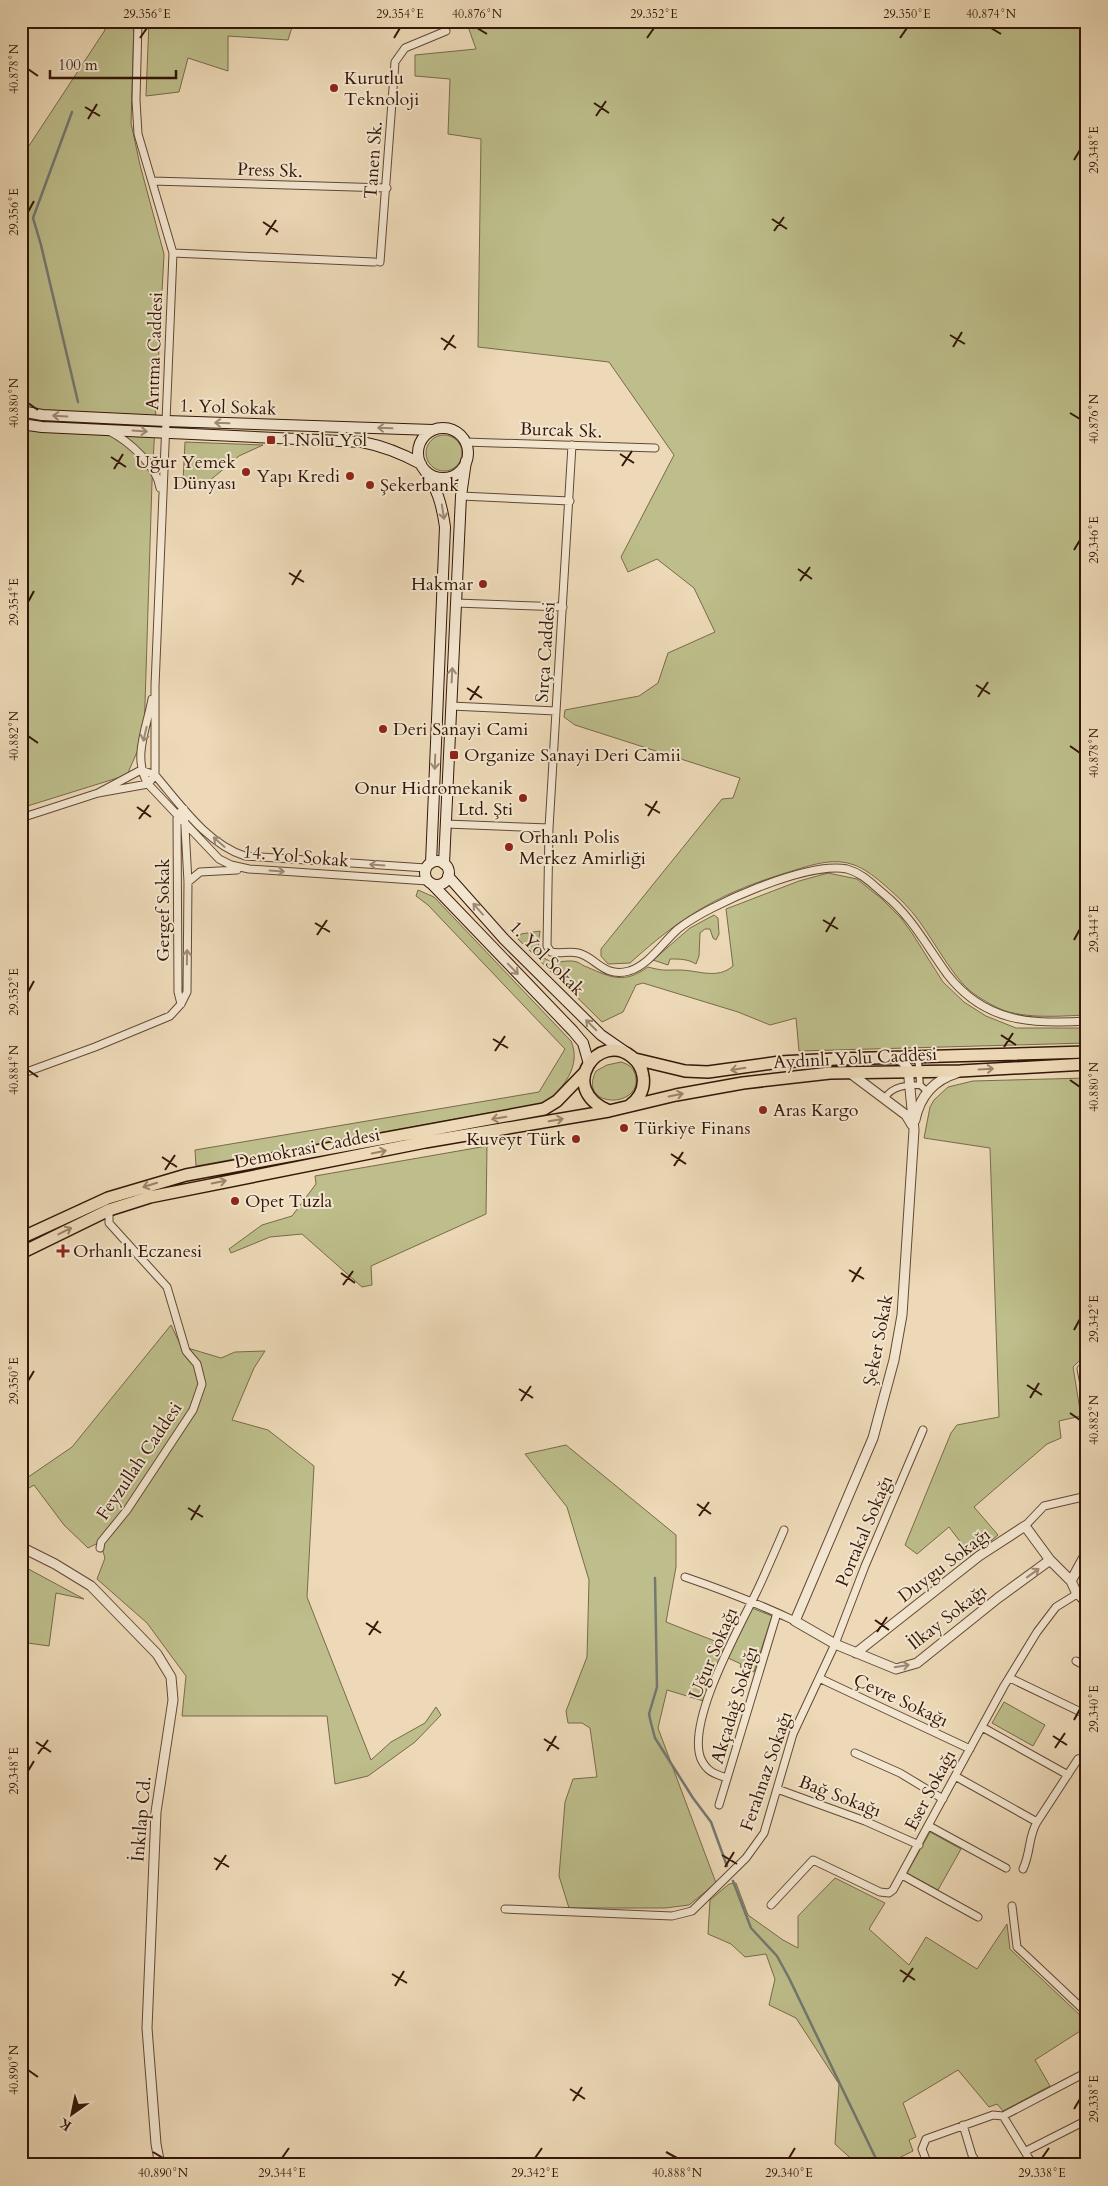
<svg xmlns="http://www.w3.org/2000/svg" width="1108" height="2186" font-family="Cardo,serif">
<rect width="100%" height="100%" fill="#edd9b7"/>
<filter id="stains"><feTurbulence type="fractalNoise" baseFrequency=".004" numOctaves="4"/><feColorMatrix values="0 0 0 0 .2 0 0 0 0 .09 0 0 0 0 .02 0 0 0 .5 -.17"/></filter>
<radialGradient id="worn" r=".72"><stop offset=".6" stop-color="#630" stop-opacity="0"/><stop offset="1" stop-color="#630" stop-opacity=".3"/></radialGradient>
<path fill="#bdbe8b" stroke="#786a4a" d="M103,21H134L131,123L140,165L164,254L152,482L144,736L127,775L21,808V568L23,566L21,558V158L105,30Z
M149,21H294L288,40L228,36V71L188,58L179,92L146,96Z
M466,21H1087V1015C1058,1016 1020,1020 994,1006C983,1000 971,993 963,984C940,958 927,926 903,902C890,890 868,868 851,864C832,858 811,865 792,871C722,892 684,914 630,963L608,964L601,956V949L722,799L733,798L740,778L575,725L564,717L565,710L639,696L658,683L668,653L715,632L694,588L657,559L628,572L621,557L674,455L609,362L478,347L481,139L448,134L450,79L415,76V55L476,49Z
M426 453a18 18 0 1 1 36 0a18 18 0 1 1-36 0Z
M185,442L263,445L239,456L208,482H183Z
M828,873L857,879L882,899L901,918L912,933L943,982L964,1002L986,1016L1016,1028H1087V1043L799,1051L796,1018L770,1025L738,1012L643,983L636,985L623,1012L602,1022L518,939L521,934L540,931C539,938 537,948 541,954C550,968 566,958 577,962C580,963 583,966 587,967C612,978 624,984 648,967C663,971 664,970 679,970C698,970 717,980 733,966L726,909L799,881Z
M418,890L434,897L571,1041C582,1065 563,1090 544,1103L196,1166L195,1150L539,1092L565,1049L428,905L416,896Z
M714,915L718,918L719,934L716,940L713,938L710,929H705L700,933L699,956L696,964C688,959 680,959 670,959L668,965L653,960L690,928Z
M621,1062C629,1064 635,1069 636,1078C640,1109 577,1108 596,1071L607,1065Z
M1087,1078V1353L1073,1367L1081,1416L1059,1421L1061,1438L1047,1444L974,1507L998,1535L972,1557L949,1527L917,1554L905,1545L951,1433L957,1425L999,1417L990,1148L924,1138L930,1107L934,1100L948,1087L973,1081Z
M487,1146L486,1214L371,1266L372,1285L362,1287L302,1234L270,1237L231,1253L229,1249L262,1225L292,1216L316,1184L315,1176Z
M171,1325L181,1346L221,1358L235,1352L265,1351L254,1368L232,1420L268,1430L314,1466L307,1597L371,1760L391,1742L425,1723L436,1707L441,1715L415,1742L368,1776L335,1784L327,1716H182L186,1676L147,1623L97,1579L105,1558L100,1542L88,1548L64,1525L34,1485L21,1493V1482L72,1447Z
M566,1445L676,1535V1567L666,1622L725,1645L707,1702L667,1690L658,1728L716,1883L689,1905L665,1908H569L559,1876L565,1802L573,1779L597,1777L590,1728L582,1723H568L566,1711L587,1657L589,1580L567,1507L525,1454Z
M21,1565L84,1599L56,1593L49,1646L21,1642Z
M752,1608L772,1616L754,1672L740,1667L741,1664L728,1658Z
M1004,1702L1045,1725L1033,1746L992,1723Z
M930,1832L961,1849L938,1890L907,1873Z
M835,1878L885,1903L869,1929L909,1965L926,1937L977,1969L1007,1924L1010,1949L1082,2017L1079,2019L1085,2028L1035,2060L1050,2086L1003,2111L997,2104L989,2107L958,2070L903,2103L916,2137L909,2140L913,2151L899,2158L901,2165H858L835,2144L839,2084L796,2018L769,2005L775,1979L766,1954L745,1957L731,1944L708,1934L710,1900L729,1884L736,1883L748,1915L783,1940L798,1948V1916Z"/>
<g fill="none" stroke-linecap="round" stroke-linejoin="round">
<path stroke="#737872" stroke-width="2.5" d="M72,112L33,218L41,245L78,402
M655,1578L657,1687L649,1714L651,1723L655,1738L693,1798L711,1822L727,1866
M733,1881L751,1928L777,1956L789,1978L879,2165"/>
<defs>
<path id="pedestrian" d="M918,1057L920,1085
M885,1098C892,1086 907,1085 920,1085L928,1092"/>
<path id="minor" d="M138,21L136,100L138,134L173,253L155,686V775C180,804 207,844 245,856L426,868
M152,181L387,188
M173,253L374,262
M380,262L395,62L405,48L446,31
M109,431C129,441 157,466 160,488
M465,442L655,448
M572,445L549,828L547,946L551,952C560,954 569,951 578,953C596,957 603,978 629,971C649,965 663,942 678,929C708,905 808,861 847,869C862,873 872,884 884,894C912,917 926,945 947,974C984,1022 1031,1025 1087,1021
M461,496L570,501
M456,603L563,607
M152,699C147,727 132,758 148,784L219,859L231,865L249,869L428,881
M451,706L556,711
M21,818L98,793L148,784L155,775L141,770L98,793
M446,824L549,828
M188,882L200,872L237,870
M21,1074L95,1047L170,1016L181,1004L187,992L188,882L184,809L177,815L178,992L181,1004
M1081,1369L1087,1400
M1025,1526L1044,1506L1087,1496
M100,1548L101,1542L127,1510L193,1410L202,1384L197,1364L186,1351L167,1287L109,1223V1210
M685,1577C723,1590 759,1604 795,1621
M1076,1661L1087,1667
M819,1678L970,1749
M1010,1678L1087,1715
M982,1727L1068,1775
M855,1753L900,1773L943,1799
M955,1776L1037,1822
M727,1778C715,1774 707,1772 701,1759C686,1722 739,1628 756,1593C766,1572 775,1551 784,1530
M777,1789L865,1821L919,1845
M719,1805L777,1613
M929,1826L1006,1868
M1023,1869C1031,1852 1028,1837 1037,1822L1078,1759L1087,1757
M902,1875L978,1917
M771,1905L813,1860L880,1892L889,1893L893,1890L1004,1686L1037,1632L1056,1607L1077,1594L1087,1605
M1012,1906L1017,1947L1087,2013
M505,1909L672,1916L692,1911L746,1858L764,1833L793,1734L835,1644L865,1566L923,1430
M1003,2116L1033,2165
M963,2125L972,2155L978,2165
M1026,2151L1087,2120
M928,2165L922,2149L926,2139L993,2115L1003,2116L1087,2072
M1079,2165L1087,2160"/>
<path id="tertiary" d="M894,1058L902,1061L908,1068L914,1130L902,1315L894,1360L873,1438L795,1621L835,1644L896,1669L917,1663L998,1598L1050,1560
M850,1073L906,1115L912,1125
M915,1120C920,1096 934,1080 957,1073
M21,1547L55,1564L91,1586L157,1654L171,1677L173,1700L156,1812L147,2028L156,2144L160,2165
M1071,1581L1083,1559L1087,1556
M856,1653L979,1556L1025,1526L1050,1560L1071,1581L1077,1594L1087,1589"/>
<path id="secondary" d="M21,411L42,415L166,421L433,430
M21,424L42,427L362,442C383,446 401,453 421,464
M418 453a25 25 0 1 1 50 0a25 25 0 1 1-50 0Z
M423,468C437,487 442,505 445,527L431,863
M425 873a12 12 0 1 1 24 0a12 12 0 1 1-24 0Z
M444,864L461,496L466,461
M448,876L504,939L601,1035L627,1053
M431,883L573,1031L583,1043L589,1064"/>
<path id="primary" d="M635,1059L685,1071L708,1072L780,1062L836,1059L1087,1052
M609,1111C555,1088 600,1030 632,1057C638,1062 642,1068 643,1076C645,1089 639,1099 629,1106
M21,1238L108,1198L186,1175L544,1109L557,1101L585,1072
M21,1253L109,1210L150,1197L425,1142L609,1111L676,1095L743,1083L830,1073L960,1071L1087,1064"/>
</defs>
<use href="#pedestrian" stroke="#624834" stroke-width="8"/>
<use href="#minor" stroke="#624834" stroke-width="9"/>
<use href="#tertiary" stroke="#624834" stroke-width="11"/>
<use href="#secondary" stroke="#341708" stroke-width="12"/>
<use href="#primary" stroke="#341708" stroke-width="14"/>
<use href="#pedestrian" stroke="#f3e6d0" stroke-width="5.5"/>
<use href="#minor" stroke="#f3e6d0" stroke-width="7"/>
<use href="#tertiary" stroke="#f3e6d0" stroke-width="9"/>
<use href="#secondary" stroke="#f3e6d0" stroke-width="10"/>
<use href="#primary" stroke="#edd9b7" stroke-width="11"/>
</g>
<defs><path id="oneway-shaft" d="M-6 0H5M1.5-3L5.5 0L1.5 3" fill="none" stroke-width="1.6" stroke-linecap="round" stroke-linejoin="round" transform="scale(1.25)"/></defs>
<g stroke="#9d8976">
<use href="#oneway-shaft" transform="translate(60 416) rotate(-177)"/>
<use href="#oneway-shaft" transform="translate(222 423) rotate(-178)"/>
<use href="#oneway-shaft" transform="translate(385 428) rotate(-178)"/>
<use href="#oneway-shaft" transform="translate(140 431) rotate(4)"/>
<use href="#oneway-shaft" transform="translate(443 512) rotate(81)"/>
<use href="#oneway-shaft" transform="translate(452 675) rotate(-87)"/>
<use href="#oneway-shaft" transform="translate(145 734) rotate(103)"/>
<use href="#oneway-shaft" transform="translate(435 762) rotate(92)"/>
<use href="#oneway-shaft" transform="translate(219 842) rotate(-139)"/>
<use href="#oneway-shaft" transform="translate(377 865) rotate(-176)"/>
<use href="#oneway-shaft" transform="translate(277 871) rotate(4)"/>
<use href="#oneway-shaft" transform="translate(478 909) rotate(-131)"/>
<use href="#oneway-shaft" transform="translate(187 957) rotate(-89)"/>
<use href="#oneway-shaft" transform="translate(513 969) rotate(46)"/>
<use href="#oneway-shaft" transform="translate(591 1025) rotate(-135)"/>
<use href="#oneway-shaft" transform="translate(1033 1573) rotate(-36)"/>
<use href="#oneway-shaft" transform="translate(902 1666) rotate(-9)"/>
</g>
<g stroke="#9a8268">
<use href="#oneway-shaft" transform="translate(738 1069) rotate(171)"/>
<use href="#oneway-shaft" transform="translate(986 1069) rotate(-3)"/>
<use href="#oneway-shaft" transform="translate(676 1095) rotate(-12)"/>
<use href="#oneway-shaft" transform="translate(499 1118) rotate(170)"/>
<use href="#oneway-shaft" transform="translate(556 1120) rotate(-10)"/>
<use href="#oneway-shaft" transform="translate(379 1152) rotate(-11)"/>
<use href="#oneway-shaft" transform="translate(219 1182) rotate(-11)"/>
<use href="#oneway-shaft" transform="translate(150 1185) rotate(163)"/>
<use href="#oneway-shaft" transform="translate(65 1231) rotate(-27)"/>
</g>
<path fill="none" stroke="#341708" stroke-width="2" d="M477,28L487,34M991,28L1001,34M140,38L147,28M394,38L400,28M647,38L654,28M900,38L907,28M28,69L38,76M594,103L609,113M85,107L100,116M596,116L606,101M88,119L97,104M1074,160L1080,150M28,212L34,201M772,219L787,229M263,222L278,232M774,231L784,217M266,235L276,220M950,335L965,344M441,338L456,348M953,347L962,332M444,350L454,335M28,403L38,410M1070,413L1080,419M620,454L634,463M111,457L126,467M622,466L632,451M114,469L123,454M1074,550L1080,540M798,569L812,579M289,573L304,582M800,581L810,567M292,585L301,570M28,602L34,591M976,685L990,694M467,688L482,698M978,697L988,682M470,700L479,686M28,736L38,743M1070,746L1080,753M645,804L660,813M137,807L151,817M648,816L657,801M139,819L149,805M823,920L838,929M315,923L330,932M826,932L835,917M317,935L327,920M1074,940L1080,929M28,992L34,981M1001,1035L1016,1045M493,1039L508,1048M1004,1047L1013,1033M495,1051L505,1036M28,1070L38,1077M1070,1080L1080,1087M671,1154L686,1164M162,1157L177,1167M674,1166L683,1152M165,1170L175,1155M849,1270L864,1279M341,1273L355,1283M852,1282L861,1267M343,1285L353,1271M1074,1330L1080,1319M28,1381L34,1371M1027,1385L1042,1395M519,1389L533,1398M1030,1398L1039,1383M521,1401L531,1386M1070,1413L1080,1420M697,1504L711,1514M188,1508L203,1517M699,1516L709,1502M191,1520L200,1505M875,1620L889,1630M366,1623L381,1633M877,1632L887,1617M369,1635L378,1621M1074,1720L1080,1709M1053,1736L1067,1745M544,1739L559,1749M36,1742L51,1752M1055,1748L1065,1733M547,1751L556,1736M38,1754L48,1740M28,1771L34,1761M722,1855L737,1864M214,1858L229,1867M725,1867L734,1852M216,1870L226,1855M900,1970L915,1980M392,1974L407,1983M903,1982L913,1968M395,1986L404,1971M28,2070L38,2077M570,2089L585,2099M573,2101L582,2087M1074,2109L1080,2099M153,2152L163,2158M666,2152L677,2158M282,2158L289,2148M535,2158L542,2148M789,2158L795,2148M1042,2158L1049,2148"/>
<g fill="#8f2418" stroke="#f3e6d0" stroke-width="2">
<circle cx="334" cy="88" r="5"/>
<rect x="266" y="435" width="10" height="10" rx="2.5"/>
<circle cx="246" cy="472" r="5"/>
<circle cx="350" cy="476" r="5"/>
<circle cx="370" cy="485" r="5"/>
<circle cx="483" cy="584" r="5"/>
<circle cx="383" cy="729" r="5"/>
<rect x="449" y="750" width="10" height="10" rx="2.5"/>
<circle cx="523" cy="798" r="5"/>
<circle cx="509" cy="847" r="5"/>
<circle cx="763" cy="1110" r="5"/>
<circle cx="624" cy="1128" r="5"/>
<circle cx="576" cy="1139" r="5"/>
<circle cx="235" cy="1201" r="5"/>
<path d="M60.5 1243.5h5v5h5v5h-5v5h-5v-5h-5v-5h5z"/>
</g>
<g text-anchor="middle" stroke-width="4" stroke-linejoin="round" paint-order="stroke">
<g font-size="18" fill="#341708" stroke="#f3e6d0" text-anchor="start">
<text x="344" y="84">Kurutlu<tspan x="344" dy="21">Teknoloji</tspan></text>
<text x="281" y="446">1 Nolu Yol</text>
<text x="236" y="468" text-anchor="end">Uğur Yemek<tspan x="236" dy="21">Dünyası</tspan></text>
<text x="340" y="482" text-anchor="end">Yapı Kredi</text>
<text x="380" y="491">Şekerbank</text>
<text x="473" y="590" text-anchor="end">Hakmar</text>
<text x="393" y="735">Deri Sanayi Cami</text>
<text x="464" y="761">Organize Sanayi Deri Camii</text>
<text x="513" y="794" text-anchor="end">Onur Hidromekanik<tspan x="513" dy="21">Ltd. Şti</tspan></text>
<text x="519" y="843">Orhanlı Polis<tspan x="519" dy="21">Merkez Amirliği</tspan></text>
<text x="773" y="1116">Aras Kargo</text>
<text x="634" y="1134">Türkiye Finans</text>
<text x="566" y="1145" text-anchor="end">Kuveyt Türk</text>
<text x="245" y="1207">Opet Tuzla</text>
<text x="73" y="1257">Orhanlı Eczanesi</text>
</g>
<g font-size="18" fill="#341708" stroke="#f3e6d0">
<text transform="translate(373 160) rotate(-86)" y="6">Tanen Sk.</text>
<text transform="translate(270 170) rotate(2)" y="6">Press Sk.</text>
<text transform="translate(154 351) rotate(-88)" y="6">Arıtma Caddesi</text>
<text transform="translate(228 407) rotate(2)" y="6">1. Yol Sokak</text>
<text transform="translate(561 430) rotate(2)" y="6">Burcak Sk.</text>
<text transform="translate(545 652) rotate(-86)" y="6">Sırça Caddesi</text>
<text transform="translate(296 856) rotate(5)" y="6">14. Yol Sokak</text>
<text transform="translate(163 910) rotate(-90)" y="6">Gergef Sokak</text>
<text transform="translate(547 958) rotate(45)" y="6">1. Yol Sokak</text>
<text transform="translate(855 1058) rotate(-3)" y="6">Aydınlı Yolu Caddesi</text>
<text transform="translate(307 1148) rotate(-11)" y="6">Demokrasi Caddesi</text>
<text transform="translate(878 1340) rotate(-79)" y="6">Şeker Sokak</text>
<text transform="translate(139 1461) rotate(-56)" y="6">Feyzullah Caddesi</text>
<text transform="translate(864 1531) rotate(-67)" y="6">Portakal Sokağı</text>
<text transform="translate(944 1565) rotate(-37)" y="6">Duygu Sokağı</text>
<text transform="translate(947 1617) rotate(-38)" y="6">İlkay Sokağı</text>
<text transform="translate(713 1653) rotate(-67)" y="6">Uğur Sokağı</text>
<text transform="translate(901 1700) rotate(25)" y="6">Çevre Sokağı</text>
<text transform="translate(734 1705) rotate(-73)" y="6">Akçadağ Sokağı</text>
<text transform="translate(766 1771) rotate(-71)" y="6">Ferahnaz Sokağı</text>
<text transform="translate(930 1790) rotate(-62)" y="6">Eser Sokağı</text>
<text transform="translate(840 1796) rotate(21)" y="6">Bağ Sokağı</text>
<text transform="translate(141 1819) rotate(-85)" y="6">İnkılap Cd.</text>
</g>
</g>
<rect width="1108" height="2186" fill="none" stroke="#edd9b7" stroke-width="55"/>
<g transform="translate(72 2114) rotate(213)" stroke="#f3e6d0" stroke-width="4" paint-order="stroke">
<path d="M0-4L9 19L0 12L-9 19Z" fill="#341708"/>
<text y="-8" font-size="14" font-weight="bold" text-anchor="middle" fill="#341708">K</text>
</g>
<path d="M50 70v8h126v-8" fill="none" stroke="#341708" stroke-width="2.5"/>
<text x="58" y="70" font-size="15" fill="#341708" stroke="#f3e6d0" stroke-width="4" paint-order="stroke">100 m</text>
<rect x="28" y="28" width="1052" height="2130" fill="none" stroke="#341708" stroke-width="2"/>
<g font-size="12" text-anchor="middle" fill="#341708">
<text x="147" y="18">29.356°E</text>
<text x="400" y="18">29.354°E</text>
<text x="477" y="18">40.876°N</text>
<text x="654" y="18">29.352°E</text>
<text x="907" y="18">29.350°E</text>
<text x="991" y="18">40.874°N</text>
<text transform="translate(14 69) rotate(-90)" y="4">40.878°N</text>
<text transform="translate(1094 150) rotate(-90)" y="4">29.348°E</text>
<text transform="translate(14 212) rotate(-90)" y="4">29.356°E</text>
<text transform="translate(14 403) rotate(-90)" y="4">40.880°N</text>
<text transform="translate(1094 419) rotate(-90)" y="4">40.876°N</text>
<text transform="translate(1094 540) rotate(-90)" y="4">29.346°E</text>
<text transform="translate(14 602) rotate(-90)" y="4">29.354°E</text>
<text transform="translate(14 736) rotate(-90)" y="4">40.882°N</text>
<text transform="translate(1094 753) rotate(-90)" y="4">40.878°N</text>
<text transform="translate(1094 929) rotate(-90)" y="4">29.344°E</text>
<text transform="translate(14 992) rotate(-90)" y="4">29.352°E</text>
<text transform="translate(14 1070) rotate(-90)" y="4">40.884°N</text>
<text transform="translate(1094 1087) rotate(-90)" y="4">40.880°N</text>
<text transform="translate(1094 1319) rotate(-90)" y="4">29.342°E</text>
<text transform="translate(14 1381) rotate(-90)" y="4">29.350°E</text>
<text transform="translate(1094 1420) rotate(-90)" y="4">40.882°N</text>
<text transform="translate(1094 1709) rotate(-90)" y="4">29.340°E</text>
<text transform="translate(14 1771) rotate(-90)" y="4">29.348°E</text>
<text transform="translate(14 2070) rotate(-90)" y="4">40.890°N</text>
<text transform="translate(1094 2099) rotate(-90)" y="4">29.338°E</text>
<text x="163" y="2177">40.890°N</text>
<text x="282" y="2177">29.344°E</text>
<text x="535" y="2177">29.342°E</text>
<text x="677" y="2177">40.888°N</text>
<text x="789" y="2177">29.340°E</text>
<text x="1042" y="2177">29.338°E</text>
</g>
<rect width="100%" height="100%" filter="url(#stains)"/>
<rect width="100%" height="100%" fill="url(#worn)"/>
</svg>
